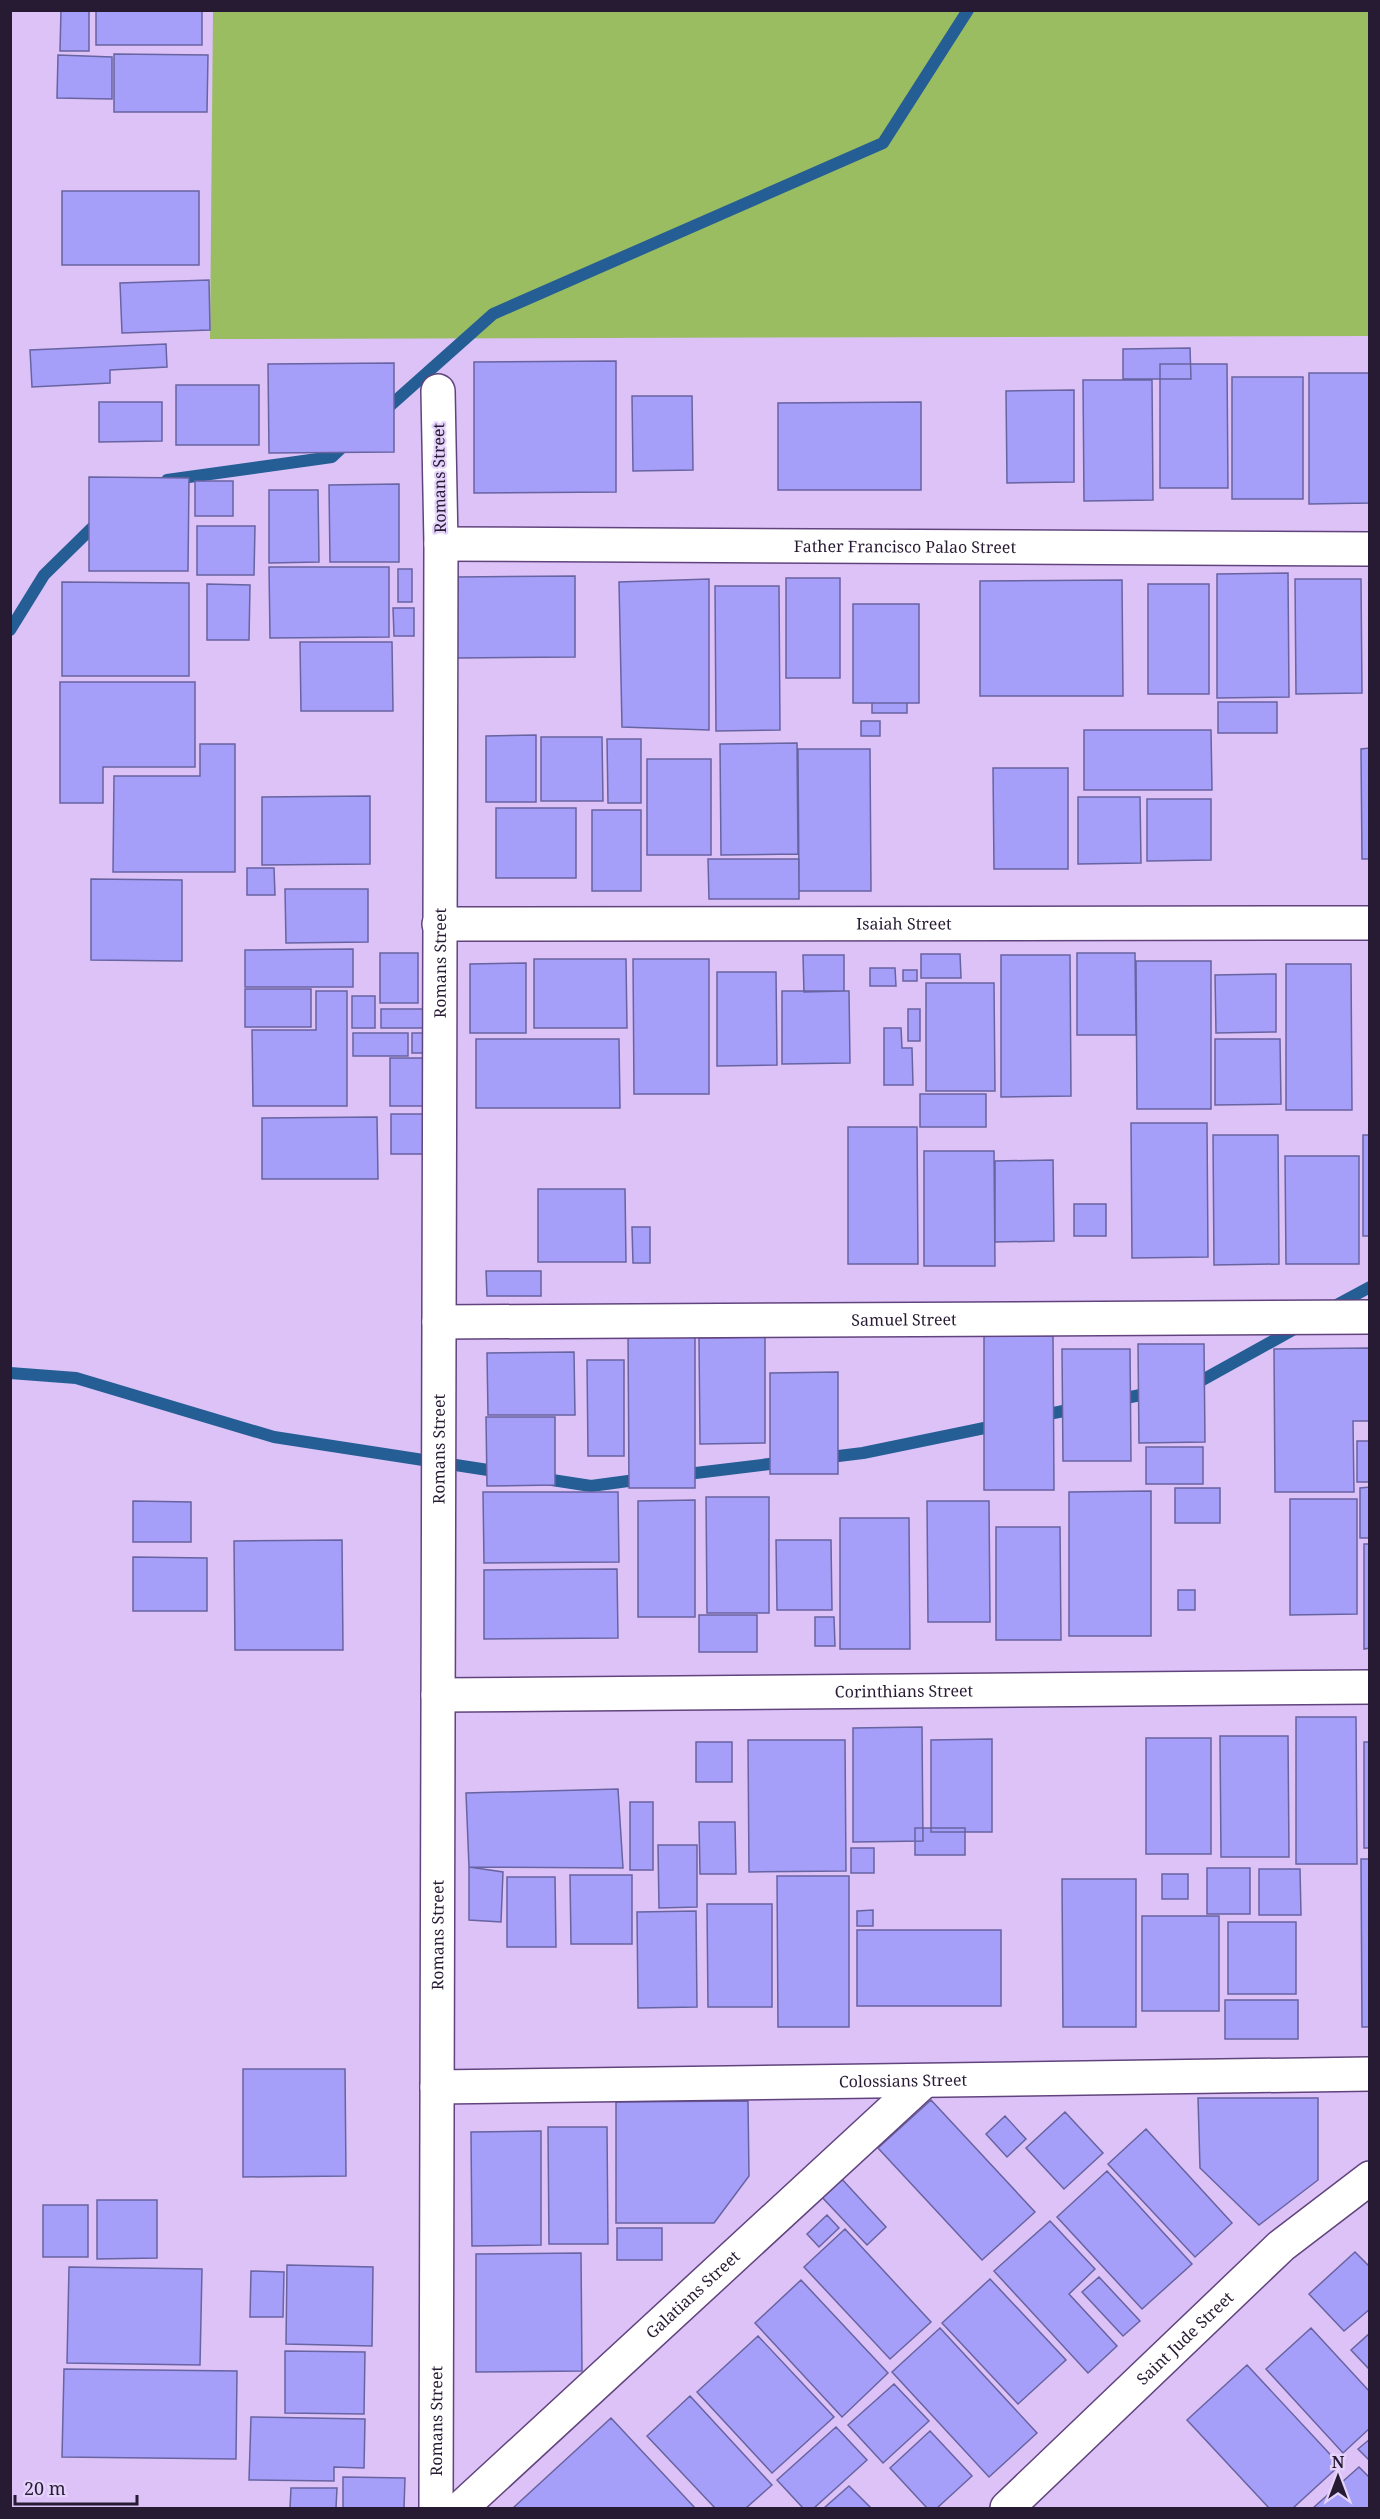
<svg xmlns="http://www.w3.org/2000/svg" width="1380" height="2519" font-family="'Noto Serif',serif">
<rect width="100%" height="100%" fill="#dcc2f7"/>
<path fill="#9abd62" d="M213,11H1369V336L210,339Z"/>
<g fill="none" stroke-linecap="round" stroke-linejoin="round">
<path stroke="#245e94" stroke-width="12" d="M383,412L493,314L883,143L968,10
M167,480L332,457L349,441
M10,630L44,575L99,521
M1331,1308L1370,1287
M10,1373L76,1378L274,1437L501,1472
M1189,1385L1197,1383L1298,1327
M1116,1400L1155,1392
M1039,1416L1078,1408
M822,1458L863,1453L999,1425
M679,1475L786,1462
M539,1478L591,1486L643,1479"/>
</g>
<path fill="#a69ffa" stroke="#6863a1" stroke-width="1.5" d="M61,10H89V51H60Z
M96,10H202V45H96Z
M114,54L208,55L207,112H114Z
M58,55L112,57V99L57,98Z
M62,191H199V265H62Z
M209,280L210,330L122,333L120,283Z
M166,344L167,367L110,370V383L32,387L30,350Z
M1190,348L1191,379H1123V349Z
M616,361V492L474,493V362Z
M394,363V452L269,453L268,364Z
M1160,364H1227L1228,488H1160Z
M1309,373H1370V503L1309,504Z
M1232,377H1303V499H1232Z
M1083,380H1152L1153,500L1084,501Z
M176,385H259V445H176Z
M1074,390V482L1007,483L1006,391Z
M632,396H692L693,470L633,471Z
M99,402H162V441L99,442Z
M921,402V490H778V403Z
M89,477L189,478L188,571H89Z
M195,481H233V516H195Z
M399,484V562H330L329,485Z
M269,490H318L319,562L269,563Z
M197,526H255L254,575H197Z
M269,567H389V637L270,638Z
M398,569H412V602H398Z
M1288,573L1289,697L1217,698V574Z
M575,576V657L457,658L456,577Z
M786,578H840V678H786Z
M709,579V730L622,727L619,582Z
M1295,579H1361L1362,693L1296,694Z
M1122,580L1123,696H980V581Z
M62,582L189,583V676H62Z
M207,584L250,585L249,640H207Z
M1148,584H1209V694H1148Z
M715,586H779L780,730L716,731Z
M853,604H919V703H853Z
M393,608H414V636H394Z
M300,642H392L393,711H301Z
M60,682H195V767H103V803H60Z
M1218,702H1277V733H1218Z
M872,703H907V713H872Z
M861,721H880V736H861Z
M1084,730H1211L1212,790H1084Z
M536,735V802H486V736Z
M541,737H602L603,801H541Z
M607,739H641V803H608Z
M797,743L798,854L721,855L720,744Z
M200,744H235V872H113L114,776H200Z
M1370,748V859H1362L1361,749Z
M798,749H870L871,891H799Z
M647,759H711V855H647Z
M993,768H1068V869H994Z
M370,796V864L262,865V797Z
M1078,797H1140L1141,863L1078,864Z
M1147,799H1211V860L1147,861Z
M496,808H576V878H496Z
M592,810H641V891H592Z
M708,859H799V899H709Z
M247,868H274L275,895H247Z
M91,879L182,880V961L91,960Z
M285,889H368V942L286,943Z
M353,949V987H245V950Z
M380,953H418V1003H380Z
M1077,953H1135L1136,1035H1077Z
M921,954H960L961,978H921Z
M803,955H844V991L804,992Z
M1001,955H1070L1071,1096L1001,1097Z
M534,959H626L627,1028H534Z
M633,959H709V1094H634Z
M1136,961H1211V1109H1137Z
M526,963V1033H470V964Z
M1286,964H1351L1352,1110H1286Z
M870,968H895L896,986H870Z
M903,970H917V981H903Z
M717,972H776L777,1065L717,1066Z
M1276,974V1032L1216,1033L1215,975Z
M926,983H994L995,1091H926Z
M245,989H311V1027H245Z
M316,991H347V1106H253L252,1030H316Z
M782,991H849L850,1063L782,1064Z
M352,996H375V1028H352Z
M381,1009H425V1028H381Z
M908,1009H920V1041H908Z
M884,1028H901L902,1048H912L913,1085H884Z
M353,1033H408V1056H353Z
M412,1033H424V1053H412Z
M476,1039H619L620,1108H476Z
M1215,1039H1280L1281,1104L1215,1105Z
M390,1058H430V1106H390Z
M920,1094H986V1127H920Z
M391,1114H426V1154H391Z
M377,1117L378,1179H262V1118Z
M1131,1123H1207L1208,1257L1132,1258Z
M848,1127H917L918,1264H848Z
M1213,1135H1278L1279,1264L1214,1265Z
M1363,1135H1370V1236H1363Z
M924,1151H994L995,1266H924Z
M1285,1156H1359V1264H1286Z
M1053,1160L1054,1241L995,1242V1161Z
M538,1189H625L626,1262H538Z
M1074,1204H1106V1236H1074Z
M632,1227H650V1263H633Z
M486,1271H541V1296H487Z
M628,1331H695V1488H629Z
M984,1336H1053L1054,1490H984Z
M765,1337V1443L700,1444L699,1338Z
M1138,1344H1204L1205,1442L1139,1443Z
M1370,1348V1421H1353L1354,1492H1275L1274,1349Z
M1062,1349H1130L1131,1461H1063Z
M574,1352L575,1415H488L487,1353Z
M587,1360H624V1456H588Z
M838,1372V1474H770V1373Z
M486,1417H555V1485L487,1486Z
M1357,1441H1370V1482H1357Z
M1146,1447H1203V1484H1146Z
M1370,1487V1538H1360V1488Z
M1175,1488H1220V1523H1175Z
M1151,1491V1636H1069V1492Z
M483,1492H618L619,1562L484,1563Z
M706,1497H769V1613H707Z
M1290,1499H1357V1614L1290,1615Z
M695,1500V1617H638V1501Z
M133,1501L191,1502V1542H133Z
M927,1501H989L990,1622H928Z
M840,1518H909L910,1649H840Z
M996,1527H1060L1061,1640H996Z
M342,1540L343,1650H235L234,1541Z
M776,1540H831L832,1610H777Z
M1364,1544H1370V1648L1364,1649Z
M133,1557L207,1558V1611H133Z
M617,1569L618,1638L484,1639V1570Z
M1178,1590H1195V1610H1178Z
M699,1615H757V1652H699Z
M815,1617H834L835,1646H815Z
M1296,1717H1356L1357,1864H1296Z
M922,1727L923,1841L853,1842V1728Z
M1220,1736H1288L1289,1857H1221Z
M1146,1738H1211V1854H1146Z
M992,1739V1832H931V1740Z
M748,1740H845L846,1871L749,1872Z
M696,1742H732V1782H696Z
M1364,1742H1370V1848H1364Z
M618,1789L623,1868L469,1867L466,1793Z
M630,1802H653V1870H630Z
M699,1822H735L736,1874H700Z
M915,1828H965V1855H915Z
M658,1845H697V1907L659,1908Z
M851,1848H874V1873H851Z
M1361,1859H1370V2027H1362Z
M469,1867L503,1872L501,1922L469,1920Z
M1207,1868H1250V1914H1207Z
M1259,1869H1300L1301,1915H1259Z
M1162,1874H1188V1899H1162Z
M570,1875H632V1944H571Z
M777,1876H849V2027H778Z
M507,1877H555L556,1947H507Z
M1062,1879H1136V2027H1063Z
M707,1904H772V2007H708Z
M873,1910V1926H857V1911Z
M696,1911L697,2007L638,2008L637,1912Z
M1142,1916H1219V2011H1142Z
M1228,1922H1296V1994H1228Z
M857,1930H1001V2006H857Z
M1225,2000H1298V2039H1225Z
M243,2069H345L346,2176L243,2177Z
M1198,2098H1318V2180L1259,2225L1200,2168Z
M931,2100L1035,2212L982,2260L878,2148Z
M748,2101L749,2176L714,2223H616V2102Z
M1065,2112L1103,2153L1064,2189L1026,2148Z
M1005,2116L1026,2139L1007,2157L986,2134Z
M548,2127H607L608,2244H549Z
M1146,2129L1232,2223L1195,2257L1108,2164Z
M541,2131V2245L472,2246L471,2132Z
M1107,2171L1192,2264L1142,2309L1057,2217Z
M839,2176L886,2227L867,2245L819,2194Z
M97,2200H157V2258L97,2259Z
M43,2205H88V2257H43Z
M827,2215L839,2228L819,2247L807,2234Z
M1050,2221L1095,2269L1069,2294L1117,2346L1088,2373L994,2271Z
M617,2228H662V2260H617Z
M845,2229L931,2322L890,2359L804,2267Z
M1355,2252L1370,2267V2309L1344,2331L1309,2294Z
M581,2253L582,2371L476,2372V2254Z
M287,2265L373,2267L372,2346L286,2344Z
M69,2267L202,2269L200,2365L67,2363Z
M251,2271L284,2272L283,2317H250Z
M1099,2277L1140,2321L1123,2336L1082,2292Z
M990,2279L1066,2360L1018,2404L942,2323Z
M801,2280L888,2373L842,2417L755,2323Z
M940,2328L1037,2433L989,2477L892,2372Z
M1311,2328L1370,2392V2428L1343,2453L1266,2369Z
M1370,2333V2370L1351,2350Z
M758,2336L834,2417L772,2473L697,2392Z
M285,2351L365,2352L364,2414L285,2413Z
M1247,2365L1340,2465L1293,2508H1269L1187,2420Z
M64,2369L237,2371L236,2459L62,2457Z
M894,2384L929,2421L883,2463L848,2425Z
M690,2396L772,2485L746,2508H715L647,2436Z
M251,2417L365,2419L364,2468L334,2467V2481L249,2480Z
M611,2418L695,2508H513Z
M836,2427L867,2460L814,2508H803L777,2480Z
M930,2431L972,2476L937,2508H927L890,2468Z
M1370,2439V2461L1358,2449Z
M1359,2467L1370,2478V2508H1313Z
M343,2477L405,2478L404,2508H343Z
M849,2486L871,2508H824Z
M291,2488H337L336,2508H290Z"/>
<g fill="none" stroke-linecap="round" stroke-linejoin="round">
<defs>
<g id="street">
<path id="s1" d="M441,544L1370,549"/>
<path id="s2" d="M439,924L1370,923"/>
<path id="s3" d="M439,1322L1370,1317"/>
<path id="s4" d="M438,1695L1370,1687"/>
<path id="s5" d="M437,2087L1370,2074"/>
<path id="s6" d="M436,2508L441,544L438,391"/>
<path id="s7" d="M461,2508L924,2081"/>
<path id="s8" d="M1007,2508L1281,2246L1370,2178"/>
</g>
</defs>
<use href="#street" stroke="#61447d" stroke-width="36"/>
<use href="#street" stroke="#fff" stroke-width="33"/>
</g>
<g text-anchor="middle" stroke-width="4.5" stroke-linejoin="round" paint-order="stroke">
<g font-size="16" fill="#271b33" stroke="#e6d3fb">
<text transform="translate(439 478) rotate(-91)" y="6">Romans Street</text>
<text dy="6" stroke="none"><textPath href="#s1" startOffset="464">Father Francisco Palao Street</textPath></text>
<text dy="6" stroke="none"><textPath href="#s2" startOffset="465">Isaiah Street</textPath></text>
<text dy="6" stroke="none"><textPath href="#s6" startOffset="1545">Romans Street</textPath></text>
<text dy="6" stroke="none"><textPath href="#s3" startOffset="465">Samuel Street</textPath></text>
<text dy="6" stroke="none"><textPath href="#s6" startOffset="1059">Romans Street</textPath></text>
<text dy="6" stroke="none"><textPath href="#s4" startOffset="466">Corinthians Street</textPath></text>
<text dy="6" stroke="none"><textPath href="#s6" startOffset="573">Romans Street</textPath></text>
<text dy="6" stroke="none"><textPath href="#s5" startOffset="466">Colossians Street</textPath></text>
<text dy="6" stroke="none"><textPath href="#s7" startOffset="315">Galatians Street</textPath></text>
<text dy="6" stroke="none"><textPath href="#s8" startOffset="246">Saint Jude Street</textPath></text>
<text dy="6" stroke="none"><textPath href="#s6" startOffset="87">Romans Street</textPath></text>
</g>
</g>
<rect width="1380" height="2519" fill="none" stroke="#271b33" stroke-width="24"/>
<g transform="translate(1338 2477)" stroke="#e6d3fb" stroke-width="4.5" paint-order="stroke">
<path d="M0-4.5L10 22L0 15L-10 22Z" fill="#271b33"/>
<text y="-9" font-size="16" font-weight="bold" text-anchor="middle" fill="#271b33">N</text>
</g>
<path d="M15 2495v9h122v-9" fill="none" stroke="#271b33" stroke-width="3"/>
<text x="24" y="2495" font-size="18" fill="#271b33" stroke="#e6d3fb" stroke-width="4.5" paint-order="stroke">20 m</text>
</svg>
